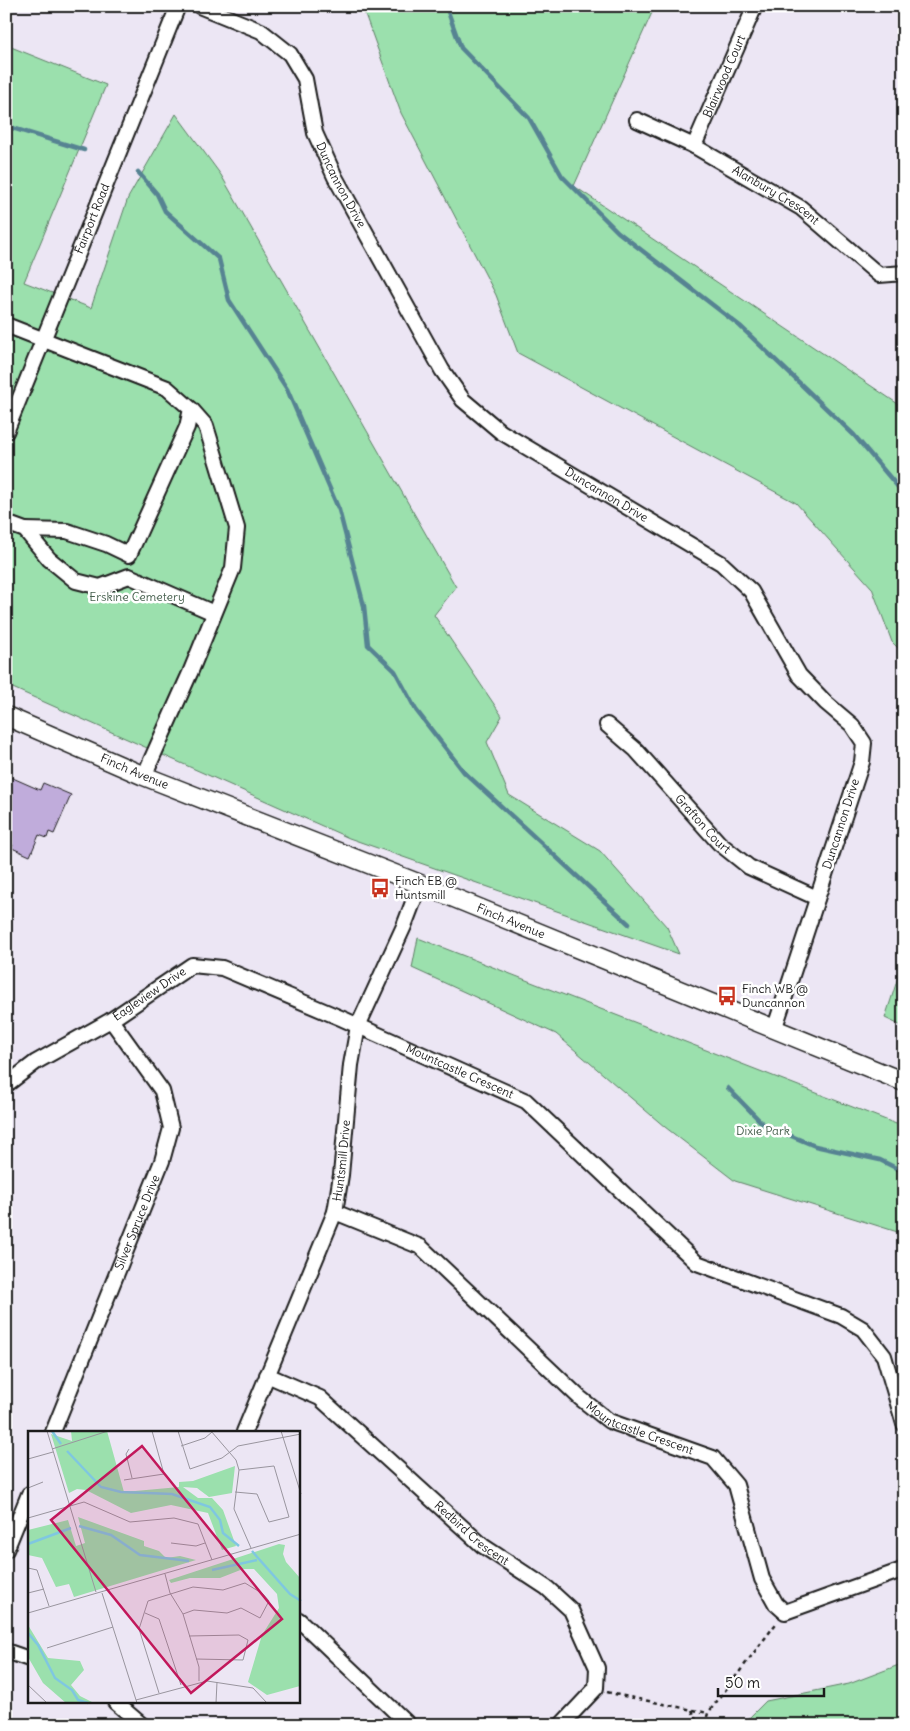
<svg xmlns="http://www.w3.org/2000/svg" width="910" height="1731" font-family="Delius,sans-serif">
<rect width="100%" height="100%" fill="#ece6f4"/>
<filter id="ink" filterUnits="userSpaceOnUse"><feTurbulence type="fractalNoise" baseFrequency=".02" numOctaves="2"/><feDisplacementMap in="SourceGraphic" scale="10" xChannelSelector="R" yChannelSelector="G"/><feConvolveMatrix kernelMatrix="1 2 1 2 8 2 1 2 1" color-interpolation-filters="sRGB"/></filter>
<g filter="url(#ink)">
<path fill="#9be0ad" stroke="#5c7e64" d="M362,6H655L574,186L904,408V654L892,642L872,588L796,503L518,353L496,295L401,113Z
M6,45L106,85L24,282L91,308L128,198L176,114L221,175L456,587L434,615L502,716L487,742L509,795L600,851L667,927L679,954L349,838L6,685Z
M418,938L904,1127V1234L735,1181L665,1127L556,1034L412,968Z
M904,959V1027L885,1018Z
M904,1663V1725H742L766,1701L849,1684Z"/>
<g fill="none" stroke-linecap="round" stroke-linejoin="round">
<path stroke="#578392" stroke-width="4.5" d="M446,6L461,48L529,118L562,176L618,232L740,326L854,435L904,494
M6,126L84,150
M138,172L157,194L165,211L219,259L229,300L287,389L339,510L364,606L368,645L395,671L416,710L464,772L629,924
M728,1088L763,1124L815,1146L880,1160L904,1172"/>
</g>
<path fill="#c0acdb" stroke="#1c1c1c" d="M6,775L40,790L43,783L71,795L54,834L49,832L47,838L39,835L30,856L12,848L13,845L6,842Z"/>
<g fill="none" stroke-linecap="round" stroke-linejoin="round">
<defs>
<g id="minor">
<path id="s1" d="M199,6L261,31L290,54L305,79L315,133L335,177L442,370L463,400L501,432L721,563L751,591L799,675L826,703L852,725L864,743L862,762L774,1030"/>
<path id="s2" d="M637,120L694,146L801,208L879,275L904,273"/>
<path id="s3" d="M694,146L755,6"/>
<path d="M6,325L167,388L191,409L187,427L129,555L106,544L67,531L25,530"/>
<path id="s4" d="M6,432L178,6"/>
<path d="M6,523L25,530L49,559L76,581L100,587L129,576L214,613"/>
<path id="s5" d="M607,725L636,750L719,843L749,867L817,898"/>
<path d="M144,776L190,673L233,568L237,528L206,426L191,409"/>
<path id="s6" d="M6,1085L36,1062L111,1020L192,965L222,968L343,1019L526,1101L697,1263L841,1316L863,1329L884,1356L904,1424"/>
<path id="s7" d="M335,1212L421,1247L580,1398L609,1421L713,1458L736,1485L762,1579L776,1604L785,1612L902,1570L904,1568"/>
<path id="s8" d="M267,1375L320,1398L483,1546L547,1588L571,1610L597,1668L596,1688L561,1725"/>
<path id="s9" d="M53,1432L162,1161L171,1128L162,1091L111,1020"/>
<path id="s10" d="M244,1432L335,1212L341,1175L351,1065L358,1026L404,926L420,884"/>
<path d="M6,1550L29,1494"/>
<path d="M299,1620L409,1725"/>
<path d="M6,1651L29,1659"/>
<path d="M115,1702L142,1725"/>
</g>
<g id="major">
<path id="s11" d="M6,716L144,776L420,884L904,1082"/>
</g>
</defs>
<use href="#minor" stroke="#1c1c1c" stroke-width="18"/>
<use href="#major" stroke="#1c1c1c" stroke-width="21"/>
<path stroke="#1c1c1c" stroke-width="2.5" stroke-dasharray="4 4" stroke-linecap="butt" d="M607,1692L619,1695L708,1713
M692,1710L698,1725
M705,1725L708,1713L778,1621"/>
<use href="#minor" stroke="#fff" stroke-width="14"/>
<use href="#major" stroke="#fff" stroke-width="18"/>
</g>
</g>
<defs>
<symbol id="bus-bare" viewBox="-9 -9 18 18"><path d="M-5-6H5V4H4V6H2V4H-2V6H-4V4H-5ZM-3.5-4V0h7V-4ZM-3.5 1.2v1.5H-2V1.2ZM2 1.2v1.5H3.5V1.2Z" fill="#c8321e" stroke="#fff" stroke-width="2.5" paint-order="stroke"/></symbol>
</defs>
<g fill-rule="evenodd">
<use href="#bus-bare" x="366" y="874" width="28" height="28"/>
<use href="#bus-bare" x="713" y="982" width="28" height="28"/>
</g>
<g text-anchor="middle" stroke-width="5" stroke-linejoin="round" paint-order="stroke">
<g font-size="12" fill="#1c1c1c" stroke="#fff">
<text dy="4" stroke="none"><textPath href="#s3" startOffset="76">Blairwood Court</textPath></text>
<text dy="4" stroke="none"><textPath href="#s1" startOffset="246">Duncannon Drive</textPath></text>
<text dy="4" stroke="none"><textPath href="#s2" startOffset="158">Alanbury Crescent</textPath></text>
<text dy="4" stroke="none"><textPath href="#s4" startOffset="230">Fairport Road</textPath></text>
<text dy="4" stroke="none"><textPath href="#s1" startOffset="666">Duncannon Drive</textPath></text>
<text dy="4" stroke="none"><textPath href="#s11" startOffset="140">Finch Avenue</textPath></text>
<text dy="4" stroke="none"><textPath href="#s5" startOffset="138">Grafton Court</textPath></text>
<text transform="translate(841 824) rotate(-72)" y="4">Duncannon Drive</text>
<text dy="4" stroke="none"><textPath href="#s11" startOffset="545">Finch Avenue</textPath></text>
<text dy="4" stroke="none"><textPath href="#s6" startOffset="170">Eagleview Drive</textPath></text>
<text dy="4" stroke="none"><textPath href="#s6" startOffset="511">Mountcastle Crescent</textPath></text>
<text dy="4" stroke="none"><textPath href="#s10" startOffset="290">Huntsmill Drive</textPath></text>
<text dy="4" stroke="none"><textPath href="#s9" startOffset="226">Silver Spruce Drive</textPath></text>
<text dy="4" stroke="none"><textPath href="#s7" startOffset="380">Mountcastle Crescent</textPath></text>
<text dy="4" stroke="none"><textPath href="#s8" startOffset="261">Redbird Crescent</textPath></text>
</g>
<g font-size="12" fill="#48614f" stroke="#fff">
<text x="137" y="601">Erskine Cemetery</text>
<text x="763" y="1135">Dixie Park</text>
</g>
<g font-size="12" fill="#1c1c1c" stroke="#fff" text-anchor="start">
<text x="395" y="885">Finch EB @<tspan x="395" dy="14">Huntsmill</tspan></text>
<text x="742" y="993">Finch WB @<tspan x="742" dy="14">Duncannon</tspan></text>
</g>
</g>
<g transform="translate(28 1431)">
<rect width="272" height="272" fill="#ece6f4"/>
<path d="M43,0H79L96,61L151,56V51L165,50L207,35L204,62L181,66L169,57L155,56L170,67H184L195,79L208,115L194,119L180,82L143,74L103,82L58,59L49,58L41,62L23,3L44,10ZM50,86L116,110V115L131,120L138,127L152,125L168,129L46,166L41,153L28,156L14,127L0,124V99L40,89L48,115L57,112ZM251,113L257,114L255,123L258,131L272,147V255L239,264L220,251L234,204L251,177L249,163L226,138H215L192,147H162L143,152L141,149ZM0,194L20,227L52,230L56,239L43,254L52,265L66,272H38L15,252L0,226Z" fill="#9be0ad"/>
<path fill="none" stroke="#7fc7e0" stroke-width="2.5" d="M24,0L33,13M39,20L73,56L93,61L144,63L182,76L192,89L195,102L211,115M51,95L83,104L112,124L161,130M0,113L43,97M224,120L262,163L273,170M184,139L229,129M0,202L10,214L27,247L44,259L50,269L60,272"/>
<path fill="none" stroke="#99959e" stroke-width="1" d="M19,0L68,161M150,0L162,38L194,27L210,15L273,3M183,0L208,29L211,39L206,78L223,117M253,0L273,63M153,15L177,7L184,1M24,18L80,0M101,18L98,23L104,47M0,28L25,21M96,49L136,43L124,0M0,57L15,51M207,61L229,63L241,91L261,86L246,35L211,39M0,87L56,71L102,91L146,87L170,93L184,129M143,112L168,115L177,112M0,137L9,139L21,175M137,143L142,162L155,183L171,236V250M0,162L16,158M74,162L109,272M0,182L273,103M117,182L131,188L153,254M161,205L211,204L220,209L215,229L168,228M19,217L85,196M0,254L19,272M131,262L111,198L120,170L165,156L195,159L217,152L235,163L241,170L232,187L213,177L199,182L166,179L155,183M108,269L179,250L225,257L239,272M188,272L189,251"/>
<path fill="#c2185b" fill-opacity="0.15" stroke="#c2185b" stroke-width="2.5" d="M114,15L254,188L163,262L23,89Z"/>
<rect width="272" height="272" fill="none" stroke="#1c1c1c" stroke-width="2.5"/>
</g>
<rect width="910" height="1731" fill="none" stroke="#fff" stroke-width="25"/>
<rect x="12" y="12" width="885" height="1706" fill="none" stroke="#1c1c1c" stroke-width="2" filter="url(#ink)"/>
<path d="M718 1688v8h106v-8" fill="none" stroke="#1c1c1c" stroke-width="2.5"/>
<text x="725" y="1688" font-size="15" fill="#1c1c1c" stroke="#ffffff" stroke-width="4" paint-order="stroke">50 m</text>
</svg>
